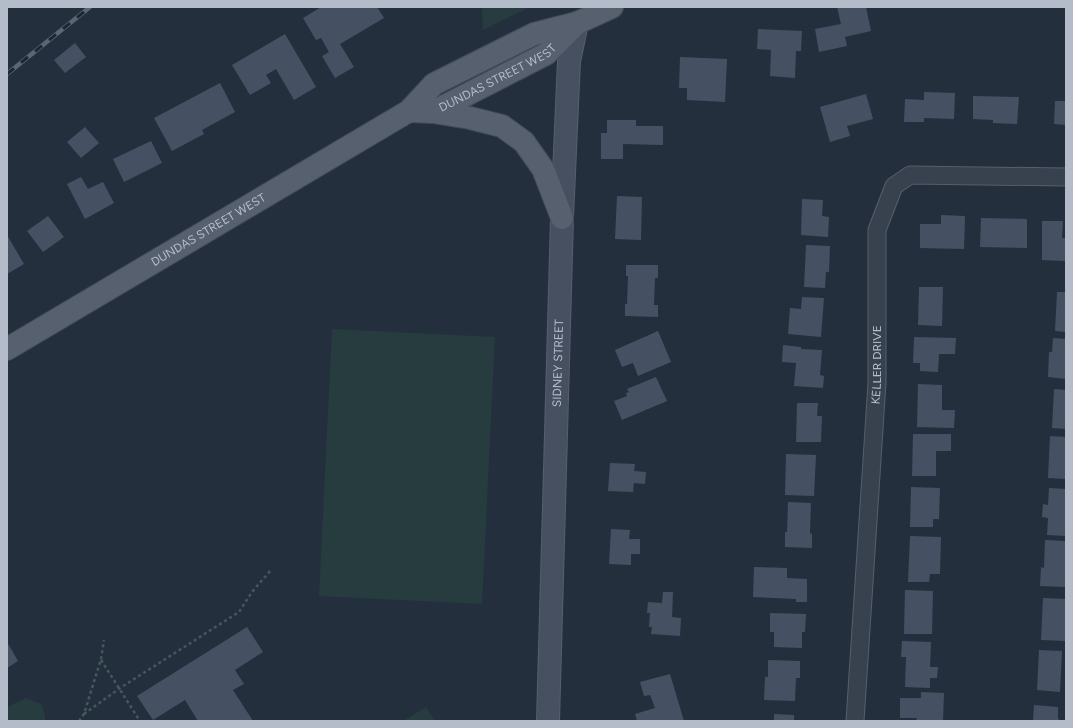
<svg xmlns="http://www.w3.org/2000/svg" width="1073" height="728" font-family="Figtree,sans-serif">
<rect width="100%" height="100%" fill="#242f3e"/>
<path fill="#263c3f" d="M482,7H530L483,30Z
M332,329L495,337L482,604L319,596Z
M26,698L41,704L45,715V721H7V707Z
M426,707L435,721H403Z"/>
<path fill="#455162" d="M321,7H377L384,18L340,44L354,67L335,78L322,56L329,52L321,38L316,40L303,18Z
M837,7H866L871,31L845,37L847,46L819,52L815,29L841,24Z
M758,29L802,31L801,51H796L795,78L770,76L771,50L757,49Z
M285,34L316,87L294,100L276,69L266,75L271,83L250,95L232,65Z
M75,43L86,57L65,73L54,60Z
M680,57L727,59L725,102L687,100V88H679Z
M220,83L235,112L202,130L204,134L172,151L154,118Z
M924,92L955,93L954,119L924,118V122H904L905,99L924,100Z
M866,94L873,119L847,126L850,136L830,142L820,107Z
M973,96L1019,97L1017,124L993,123V120L973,119Z
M1055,101H1066V125L1054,124Z
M607,120H636V126H663V145L623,144V159H601V133H607Z
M85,127L99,143L81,158L67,142Z
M151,141L162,163L124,182L113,159Z
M81,177L88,189L103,182L114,203L85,219L67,184Z
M617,196L642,197L641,240L615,239Z
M802,199L823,200L822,216L829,217L828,237L801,235Z
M941,215L965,216L964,249L920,248V224H941Z
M48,216L64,237L43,252L27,231Z
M981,218L1027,219V248L980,247Z
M1042,221H1063L1062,238H1066V261L1042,260Z
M7,235L24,264L7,274Z
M806,245L830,246L829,272H826L825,288L804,287Z
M626,265H658V278H655L654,305H658V317L625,316V304H627L628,276H626Z
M919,287H943L942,326L918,325Z
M1057,292H1066V332L1055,331Z
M802,297L824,298L821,337L788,334L790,308L801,309Z
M658,331L671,362L638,376L633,363L622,367L615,350Z
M914,337L956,338L955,354H939L938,372L920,371V363H913Z
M1053,338L1066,339V379L1048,377L1049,352H1052Z
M783,345L801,347V349L822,350L820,375L824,376L823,388L794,386L796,363L782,362Z
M656,377L667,401L622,420L614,401L627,396L626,393L629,392L627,389Z
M918,384L942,385V410H955L954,428L917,427Z
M1054,389L1066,390V429L1052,428Z
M797,403H818L817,416H822L821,442H796Z
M913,434H951V451H936V476H912Z
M1050,436L1066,437V479L1048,478Z
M786,454L816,455L814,496L785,495Z
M610,463L635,464L634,471L646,472L645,484L634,483L633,492L608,491Z
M911,487L940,488L939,519H933V527H910Z
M1049,488L1066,489V536L1047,535L1048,518L1042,517L1043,504L1048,505Z
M788,502L811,503L810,533L812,534V548L785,547V532H787Z
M611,529L630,530L629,539H640V554H631V565L609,564Z
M910,536L941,537L940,574H930L929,582H908Z
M1045,540L1066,541V587L1040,586L1041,567L1044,568Z
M754,567L787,568V578L807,579V602H796V599L753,597Z
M905,590L933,591L932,634H904Z
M663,592H673L672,617L681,618L680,636L651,634L652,627H649L650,613H647L648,602L662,603Z
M1043,598L1066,599V641L1041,640Z
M770,613L806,614L805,632H802V648L774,647V632H770Z
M247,627L263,652L235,670L244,684L233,690L253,721H198L185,700L153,720L137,696Z
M902,641L931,642L930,667H938L937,678H930V688L905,687L906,657H901Z
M7,642L18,661L7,668Z
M1039,650L1062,651L1060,692L1037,690Z
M768,660L800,661V678H796L795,701L764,700L765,677H768Z
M670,674L684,721H637L635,714L655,708L650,695L644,696L640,682Z
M921,692L944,693L943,721H916L917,718H900V698H921Z
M1034,705L1058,707V719H1059V721H1033Z
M774,714L794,715V721H774Z"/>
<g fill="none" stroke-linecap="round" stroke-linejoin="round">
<defs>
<g id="street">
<path id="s1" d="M855,721L877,383V230L894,186L910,175L1066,177"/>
</g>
<g id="secondary">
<path id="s2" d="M548,721L562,218L569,61L577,23"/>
</g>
<g id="primary">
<path id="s3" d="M409,111L433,112L546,54L577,23"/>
<path d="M433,112L470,118L502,126L524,142L543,169L562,218"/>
<path id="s4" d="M7,349L409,111L434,84L534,34L577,23L612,7"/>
</g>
</defs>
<use href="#street" stroke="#565f6c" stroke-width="19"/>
<use href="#secondary" stroke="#565f6c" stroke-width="24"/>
<use href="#primary" stroke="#414a57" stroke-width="24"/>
<path stroke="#44595c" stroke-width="2.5" stroke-dasharray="3 3" stroke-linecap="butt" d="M101,660L140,721
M84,714L120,688L239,612L252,592L271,570
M79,721L84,714L101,659L104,640"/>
<use href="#street" stroke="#38414e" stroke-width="17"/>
<use href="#secondary" stroke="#465061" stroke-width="22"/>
<use href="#primary" stroke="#56606e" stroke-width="22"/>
<defs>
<path id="rail" d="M7,74L90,7"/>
</defs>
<use href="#rail" stroke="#5a6575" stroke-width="4.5"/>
<use href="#rail" stroke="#1d2633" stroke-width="3" stroke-dasharray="9" stroke-linecap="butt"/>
</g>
<g text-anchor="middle" stroke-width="3" stroke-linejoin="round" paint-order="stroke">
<g font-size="12" fill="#b4bcc9" stroke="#1d2633">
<text dy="4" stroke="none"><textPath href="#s3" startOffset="97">DUNDAS STREET WEST</textPath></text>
<text dy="4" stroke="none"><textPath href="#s4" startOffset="234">DUNDAS STREET WEST</textPath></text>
<text dy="4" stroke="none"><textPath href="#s2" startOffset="358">SIDNEY STREET</textPath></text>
<text dy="4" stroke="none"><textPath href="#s1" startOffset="357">KELLER DRIVE</textPath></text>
</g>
</g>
<rect width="1073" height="728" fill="none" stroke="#b4bcc9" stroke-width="16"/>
</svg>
